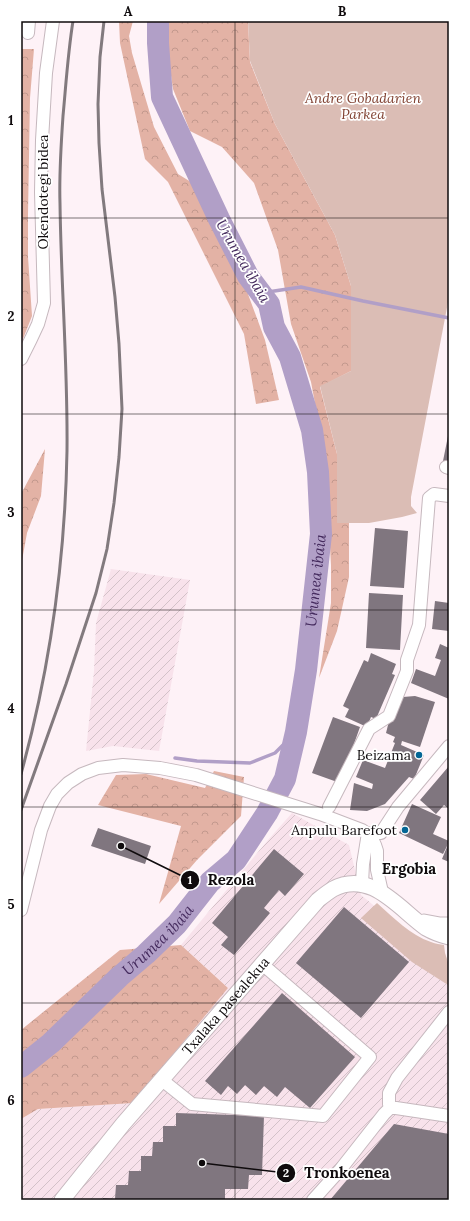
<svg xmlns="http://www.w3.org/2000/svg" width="470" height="1221" font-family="Lora,serif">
<defs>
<pattern id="industrial-furrows" width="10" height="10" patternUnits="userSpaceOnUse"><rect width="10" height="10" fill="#f8e2eb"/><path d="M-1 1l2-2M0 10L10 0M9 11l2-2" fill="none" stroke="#d3c1c8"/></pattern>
<pattern id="forest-crowns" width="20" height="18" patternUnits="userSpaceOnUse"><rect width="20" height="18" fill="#e3b2a5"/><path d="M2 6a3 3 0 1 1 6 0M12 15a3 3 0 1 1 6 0" fill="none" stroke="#c2988d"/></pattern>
</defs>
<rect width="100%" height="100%" fill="#fef2f7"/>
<path fill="url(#industrial-furrows)" d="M111,569L190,580L159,751L113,746L86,751L94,671L96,623Z
M292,813L349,845L361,895L449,967V1200H21V1119L38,1109L133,1103L228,988L181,945L268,840Z"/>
<path fill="url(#forest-crowns)" d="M119,21H133L129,36L132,53L154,127L178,174L199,187L242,278L265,340L279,400L256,404L244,334L168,182L145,159L120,43Z
M163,21H248L250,62L275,124L335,235L351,286V371L320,387L337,454V523H349V577L337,631L319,678L331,603V565L325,457L311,382L291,324L278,250L254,183L222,147L190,131L173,89Z
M21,49H34L30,98L28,214V257L32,316L21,344Z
M45,449L41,496L27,533L21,566V494Z
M214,771L244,777L241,816L197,860L159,904L181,826L98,805L116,775L146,774L205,788Z
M181,945L228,988L133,1103L38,1109L21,1119V1030L120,950Z"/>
<path fill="#dbbdb5" d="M248,21H449V297L411,497V506L417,513L402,517L369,523H337V454L320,386L351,371V286L335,235L275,124L250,61Z
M377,903C394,918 410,935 431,942C436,944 440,944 444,945L445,953L449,965L448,985L412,962L361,918Z"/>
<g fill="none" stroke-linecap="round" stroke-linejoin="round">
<path stroke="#b19fc7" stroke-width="3.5" d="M261,293L301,287L363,301L449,318
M175,758L197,761L250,763L275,753L296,732"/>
<path stroke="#b19fc7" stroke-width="22" id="s1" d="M21,1067L51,1043L119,977L146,954L177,924L210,882L236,860L267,813L285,779L296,732L306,670L321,534L318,472L312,430L290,357L274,327L269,304L248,276L219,219L162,97L158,43V21"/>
</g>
<path fill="#80767f" d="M448,436H449V462L443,461Z
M375,528L408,531L404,588L370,586Z
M369,593L403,595L400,650L366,648Z
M435,601L449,603V631L432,629Z
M440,644L449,648V699L411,683L416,669L435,676L441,660L435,658Z
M371,653L396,664L392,674L395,675L376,719L371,717L367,727L345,717L349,709L343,706L364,660L368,662Z
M415,696L435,702L420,747L402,741L401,745L424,755L415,777L414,779L409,777L385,804L367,811L350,810L354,783L372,789L373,784L356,777L363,760L385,768L395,743L393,742L395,737L386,733L389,721L393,722L400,700L402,701L403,697Z
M333,717L360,727L340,783L312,773Z
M449,766V809L444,805L436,814L420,800Z
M412,804L441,817L433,834L449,841V862L442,859L449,842L443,854L399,833Z
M98,828L151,846L145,864L91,846Z
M274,849L304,874L285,896L279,890L264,908L270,913L234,955L221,945L228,937L212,923Z
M344,907L409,962L361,1018L296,963Z
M282,993L355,1057L310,1108L285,1087L277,1097L264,1086L256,1095L245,1085L237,1094L228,1086L221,1095L205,1081Z
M176,1113L264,1116L262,1175H249L248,1189H225V1200H103V1198L115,1199L116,1185H128L129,1171H141V1156H152L153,1142H163V1126H176Z
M394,1124L449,1134V1200H330Z"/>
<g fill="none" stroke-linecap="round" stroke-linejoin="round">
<defs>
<path id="minor" d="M28,33L29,21
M21,359L31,339L38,324L44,303L41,192L42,140L46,73L53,21
M446,467L449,468
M329,807L369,729L389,716L407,671V660L419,625L429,498L434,494L449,496
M368,833H381L398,807L449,746
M362,884L363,864L368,833
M21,910L41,830L50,806L57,794L68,783L82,774L98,768L123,765L160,768L196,775L320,814L362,830L371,836L375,845L377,851V870L382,892
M162,1080L192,1104L323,1116L370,1057L262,964
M390,1108L389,1104V1093L397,1078L449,1012
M313,1200L340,1170L384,1114L390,1108H396L449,1116"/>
<g id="major">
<path d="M424,922L440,925H449"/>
<path id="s2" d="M62,1200L123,1124L318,900C323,896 328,892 333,889C371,869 399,909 426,928C433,932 441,935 449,937"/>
</g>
</defs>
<use href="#minor" stroke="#c6b8be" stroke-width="14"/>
<use href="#major" stroke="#c6b8be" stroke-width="17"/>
<use href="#minor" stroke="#fff" stroke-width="12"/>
<use href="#major" stroke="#fff" stroke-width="15"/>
<path stroke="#827a7e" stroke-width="3" d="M21,774C50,669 65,560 67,451C68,368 61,286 60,203C59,174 61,145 63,116C66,84 68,52 73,21
M21,810L66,684L96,593L107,549L114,503L119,457L122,409L119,344L115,297L102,189L99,143L98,104L100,57L104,21"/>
</g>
<path fill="none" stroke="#0f0b0d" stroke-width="1" stroke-opacity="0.55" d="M235,21V1200M21,218H449M21,414H449M21,610H449M21,807H449M21,1003H449"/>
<g fill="#036695" stroke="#fff" stroke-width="1.5">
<circle cx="419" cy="755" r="4"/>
<circle cx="405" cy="830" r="4"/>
</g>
<g text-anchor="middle" stroke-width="3.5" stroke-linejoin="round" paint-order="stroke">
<g font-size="14" font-style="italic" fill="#824333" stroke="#fff">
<text x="363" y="103">Andre Gobadarien<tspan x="363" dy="16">Parkea</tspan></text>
</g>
<g font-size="14" fill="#0f0b0d" stroke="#fff">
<text transform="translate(43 192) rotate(-90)" y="5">Okendotegi bidea</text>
<text dy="5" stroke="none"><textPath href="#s2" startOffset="254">Txalaka pasealekua</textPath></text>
</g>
<g font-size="14" fill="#0f0b0d" stroke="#fff" text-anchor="end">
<text x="411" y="760">Beizama</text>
<text x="397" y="835">Anpulu Barefoot</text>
</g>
<g font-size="15" font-style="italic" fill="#452b5e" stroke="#fff">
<text transform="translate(243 261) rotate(60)" y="5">Urumea ibaia</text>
<text dy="5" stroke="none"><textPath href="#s1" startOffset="595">Urumea ibaia</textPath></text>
<text dy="5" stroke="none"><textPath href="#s1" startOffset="187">Urumea ibaia</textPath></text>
</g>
<g font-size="15" font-weight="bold" fill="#0f0b0d" stroke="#fff">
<text x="409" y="874">Ergobia</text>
</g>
</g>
<path fill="none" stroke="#0f0b0d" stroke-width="1.5" d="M121 846L190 880M202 1163L286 1173"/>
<g fill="#0f0b0d" stroke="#fff" stroke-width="1.5">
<circle cx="121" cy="846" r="4"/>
<circle cx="202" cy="1163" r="4"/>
<circle cx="190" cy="880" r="10"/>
<circle cx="286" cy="1173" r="10"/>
</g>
<g font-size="12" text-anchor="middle" font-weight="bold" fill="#fff">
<text x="190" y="884">1</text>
<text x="286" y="1177">2</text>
</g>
<g font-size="15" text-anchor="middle" font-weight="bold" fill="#0f0b0d" stroke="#fff" stroke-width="3.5" stroke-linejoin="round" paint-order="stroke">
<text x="231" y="885">Rezola</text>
<text x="347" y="1178">Tronkoenea</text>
</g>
<rect width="470" height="1221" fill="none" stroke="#ffffff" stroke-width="44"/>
<rect x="22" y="22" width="426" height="1177" fill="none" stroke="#0f0b0d" stroke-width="1.5"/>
<g font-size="13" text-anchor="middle" font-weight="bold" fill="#0f0b0d">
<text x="128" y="16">A</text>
<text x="342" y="16">B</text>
<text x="11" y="125">1</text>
<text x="11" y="321">2</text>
<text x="11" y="517">3</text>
<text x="11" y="713">4</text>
<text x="11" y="909">5</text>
<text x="11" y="1105">6</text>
</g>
</svg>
